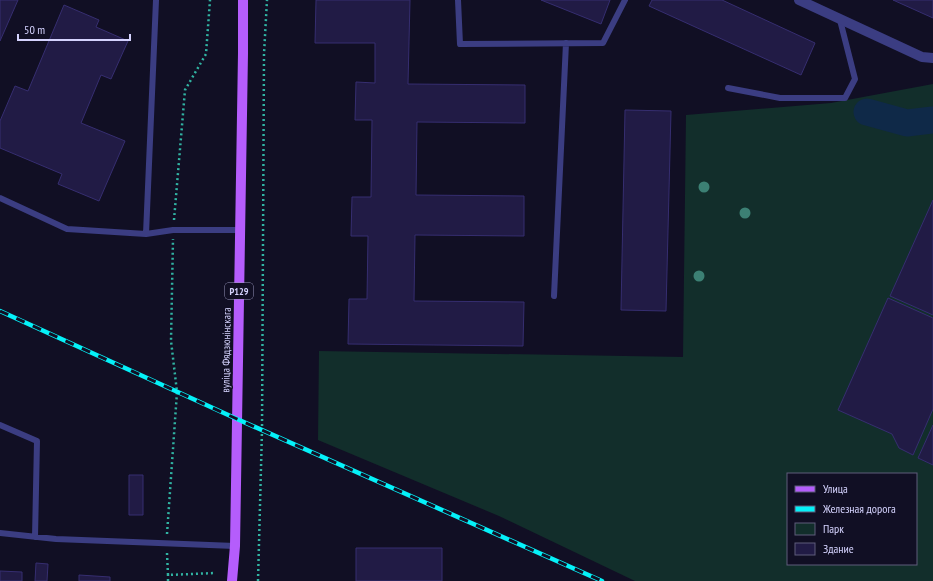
<svg xmlns="http://www.w3.org/2000/svg" width="933" height="581" font-family="'PT Sans Narrow',sans-serif">
<rect width="100%" height="100%" fill="#110f24"/>
<path fill="#122e2b" fill-rule="evenodd" d="M933,84V581H635L499,516L318,440L319,351L683,357L686,115L831,103ZM788,474H916V564H788Z"/>
<g fill="none" stroke-linecap="round" stroke-linejoin="round">
<path stroke="#0f2948" stroke-width="27" d="M867,112L907,123L933,120"/>
</g>
<path fill="#211b45" stroke="#362e70" d="M0,0H18L0,41Z
M316,0H410L408,84L525,85V123L417,122L416,195L524,196V236L415,235L414,301L524,302L523,346L348,344L349,299H367L368,236H351L352,197H371L372,120H355L356,82L375,83V43H315Z
M541,0H610L601,24Z
M652,0H722L815,43L801,75L649,6Z
M893,0H933V18Z
M64,5L99,20L96,27L128,41L111,79L101,75L81,123L125,141L99,201L58,184L62,174L0,148V121L15,86L28,91Z
M625,110L671,111L666,311L621,310Z
M933,200V315L890,296Z
M888,298L933,318V409L913,455L899,448L892,434L838,410Z
M933,425V465L918,458Z
M129,475H143V515H129Z
M356,548H442V581H356Z
M36,563L48,564L47,581H35Z
M0,571L22,572V581H0Z
M79,575L110,577V581H79Z"/>
<g fill="none" stroke-linecap="round" stroke-linejoin="round">
<path stroke="#31b4a3" stroke-width="2.5" stroke-dasharray="2 3" stroke-linecap="butt" d="M174,220L185,90L206,54L210,0
M167,534L177,392L171,341L173,239
M167,553L168,575L215,573
M168,581V575
M258,581L262,430L264,54L267,0"/>
<path stroke="#3b3d82" stroke-width="6" d="M156,0L146,234L173,230H240
M458,0L460,44L603,43L625,0
M728,88L780,98H845L855,79L840,20
M0,198L67,229L146,234
M554,296L566,43
M0,425L37,441L35,537
M0,533L56,539L235,546"/>
<path stroke="#3b3d82" stroke-width="10" d="M799,0L922,57L933,58"/>
<path stroke="#b55dfc" stroke-width="10" d="M232,581L235,546L243,53V0"/>
<defs>
<path id="rail" d="M0,311L237,419L602,581"/>
</defs>
<use href="#rail" stroke="#05f1f8" stroke-width="4.5"/>
<use href="#rail" stroke="#110f24" stroke-width="3" stroke-dasharray="9" stroke-linecap="butt"/>
</g>
<g fill="#3c8074">
<circle cx="704" cy="187" r="5.5"/>
<circle cx="745" cy="213" r="5.5"/>
<circle cx="699" cy="276" r="5.5"/>
</g>
<g text-anchor="middle" stroke-width="3" stroke-linejoin="round" paint-order="stroke">
<rect fill="#110f24" stroke="#9a98bd" stroke-width="1" x="225" y="283" width="28" height="16" rx="3"/>
<g font-size="10" font-weight="bold" fill="#d5d3fe">
<text x="239" y="295">Р129</text>
</g>
<g font-size="11" fill="#d5d3fe" stroke="#110f24">
<text transform="translate(226 350) rotate(-89)" y="4">вуліца Фядзюнінскага</text>
</g>
</g>
<rect x="787" y="473" width="130" height="92" fill="#110f24" stroke="#5f5d7b"/>
<rect x="795" y="486" width="20" height="6" fill="#b55dfc" stroke="#5f5d7b"/>
<text x="823" y="493" font-size="12" fill="#d5d3fe">Улица</text>
<rect x="795" y="506" width="20" height="6" fill="#05f1f8" stroke="#5f5d7b"/>
<text x="823" y="513" font-size="12" fill="#d5d3fe">Железная дорога</text>
<rect x="795" y="523" width="20" height="12" fill="#122e2b" stroke="#5f5d7b"/>
<text x="823" y="533" font-size="12" fill="#d5d3fe">Парк</text>
<rect x="795" y="543" width="20" height="12" fill="#211b45" stroke="#5f5d7b"/>
<text x="823" y="553" font-size="12" fill="#d5d3fe">Здание</text>
<path d="M18 34v6h112v-6" fill="none" stroke="#d5d3fe" stroke-width="2"/>
<text x="24" y="34" font-size="12" fill="#d5d3fe" stroke="#110f24" stroke-width="3" paint-order="stroke">50 m</text>
</svg>
